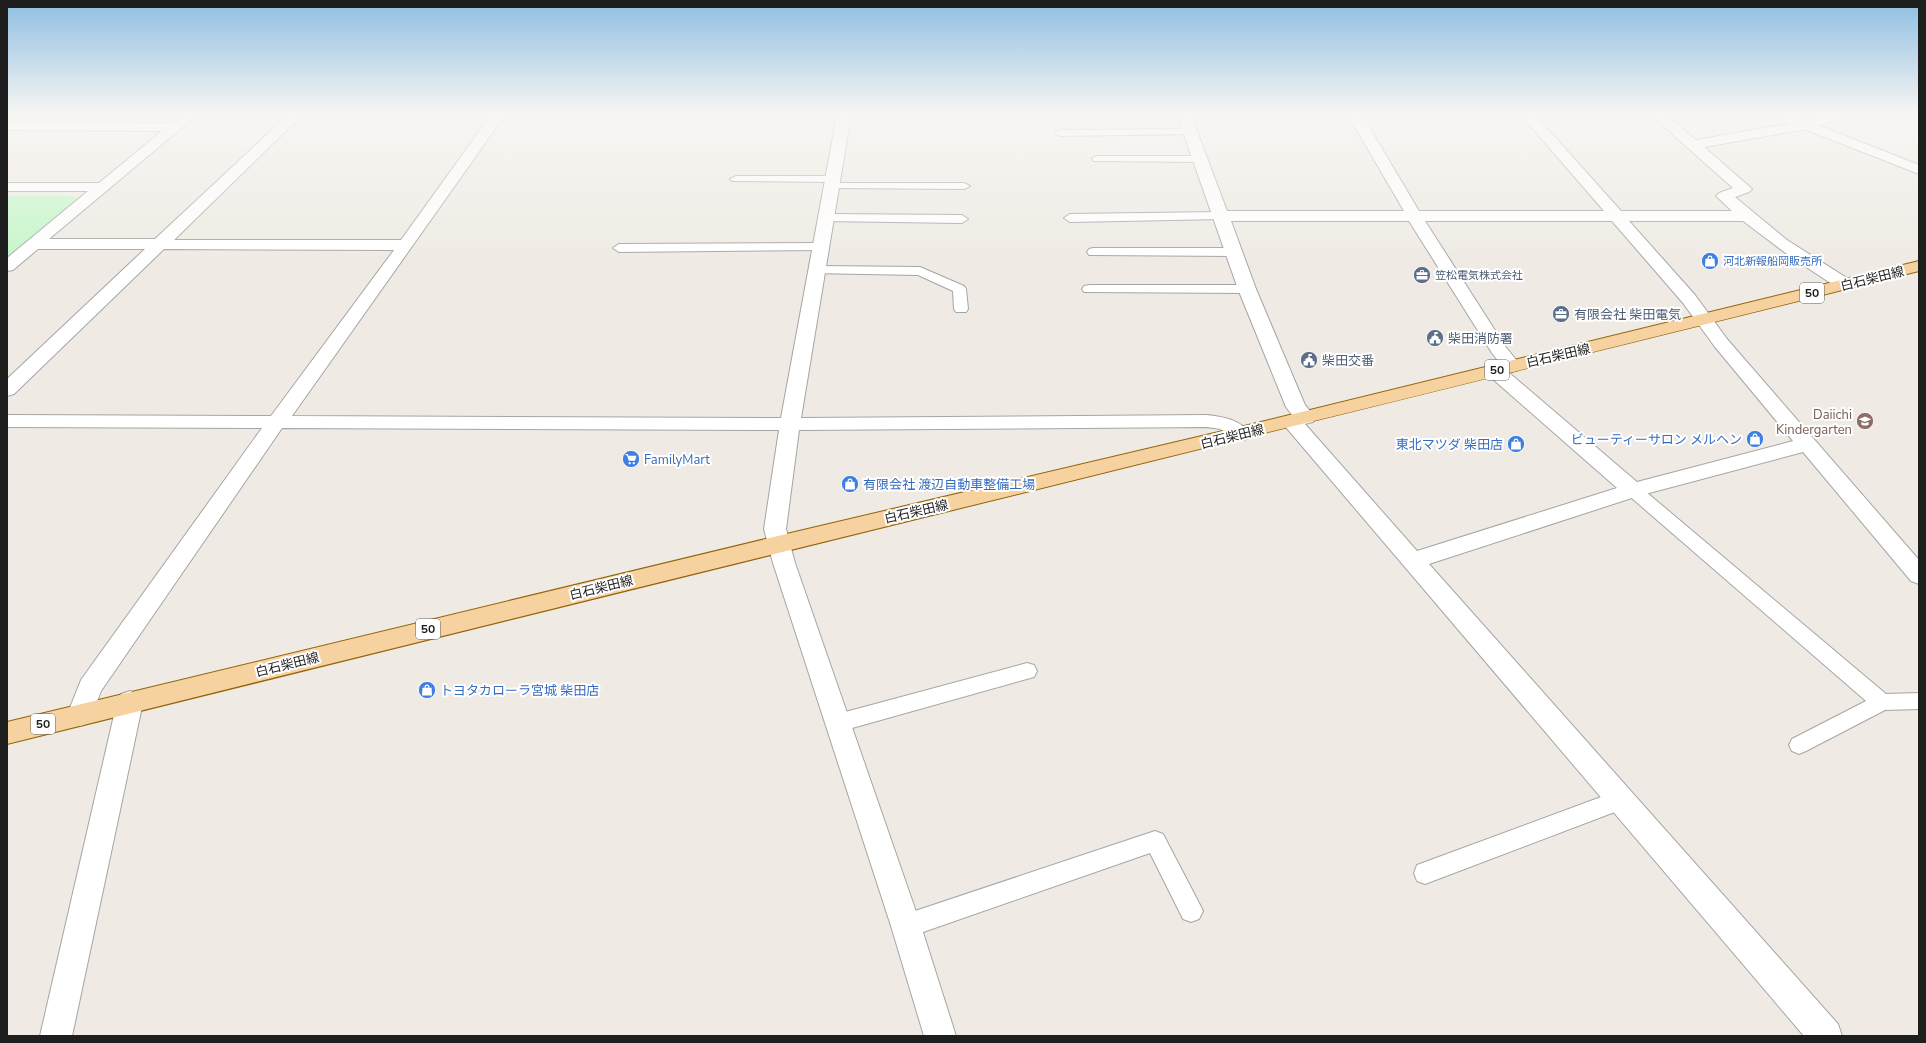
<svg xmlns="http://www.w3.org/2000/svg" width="1926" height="1043" font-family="'Nunito Sans','Noto Sans JP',sans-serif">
<rect width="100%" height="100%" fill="#efebe4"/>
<path fill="#c3f7c8" d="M7,196H71L78,199L7,256Z"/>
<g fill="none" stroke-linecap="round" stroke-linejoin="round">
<defs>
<path id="service" d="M1901,115L1919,116V122L1902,117Z
M1190,129L1194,130L1195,132L1194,134L1060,136L1055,133L1060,130Z
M1098,156H1199L1205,159L1199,162L1094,161L1092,159L1094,157Z
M736,176H832L838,179L832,182L732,181L730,179Z
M831,183H964L970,186L964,189L827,188L825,186Z
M1220,212L1226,216L1224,219L1070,222L1064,218L1070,214Z
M827,214L962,215L968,219L962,223L823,221L821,218L823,215Z
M821,243L825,244L827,247L825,250L619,252L613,248L619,244Z
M1093,248H1235L1241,252L1235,256L1089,255L1087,252L1089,249Z
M816,266L920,267L964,286L966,289L968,309L966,312H956L954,309L953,291L918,275L811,273L810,270L811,267Z
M1089,285H1247L1252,286L1254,289L1252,292L1247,293L1084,292L1082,289L1084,286Z
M1633,484L1639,486L1886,694L1919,693V709L1885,710L1806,751L1799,754L1792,751L1789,745L1792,739L1866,701L1627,494L1625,490L1627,486Z
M1027,663L1034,665L1037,671L1034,677L838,732L831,729L828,723L831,717L838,714Z
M1620,790L1628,793L1631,800L1628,807L1425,884L1417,881L1414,873L1417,865Z
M1155,831L1163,834L1199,903L1203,911L1199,919L1191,922L1183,919L1150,853L906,938L898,934L894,926L898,918L906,914Z"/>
<path id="minor" d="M182,115H197L49,239H155L288,115H302L174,240H401L491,115H505L292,416L781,418L837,115H851L801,418L1207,415C1223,417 1240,419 1250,434L1247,439C1232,443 1232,434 1220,429C1217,428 1211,428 1207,427L799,430L786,529L795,563L921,926L956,1036H924L891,926L773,563L764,529L779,430L282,428L101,691L89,723L80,726L71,723L67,715L81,680L262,428L7,427V415L271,416L394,250L164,249L14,394L7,396V379L145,249H38L13,270L7,271V258L88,191H7V183H99L162,131L7,130V122L172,123Z
M1177,115H1191L1227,211H1404L1348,115H1362L1419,211H1604L1521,115H1535L1621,211H1732L1716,196L1719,193L1733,188L1651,115H1666L1696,140L1805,121L1825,115H1845L1843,118L1807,129L1704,147L1752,189L1749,192L1735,197L1787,240L1850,280L1853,284L1850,288L1844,289L1838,288L1791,257L1743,221H1629L1695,295L1727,339L1919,560V584L1911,581L1803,452L1638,496L1429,564L1838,1024L1842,1036H1804L1284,425L1281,421L1284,417L1292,415L1286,407L1238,289ZM1231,221H1409L1492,353L1505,370L1512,372L1519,370L1521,366L1505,346L1425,221H1612L1683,303L1715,347L1793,441L1637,482L1501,366L1494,364L1487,366L1485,370L1487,374L1617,488L1417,551L1305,424L1313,422L1316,418L1305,405L1256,289Z
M130,691L139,694L143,702L72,1036H40L117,702L121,694Z"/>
<path id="tertiary" d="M1774,115H1792L1919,165V174L1776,118Z"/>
<path id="primary" d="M1919,261V271C1282,430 644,585 7,744V722L778,536L1240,427Z"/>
</defs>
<use href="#service" stroke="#a5a5a5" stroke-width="2"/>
<use href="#minor" stroke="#a5a5a5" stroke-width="2"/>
<use href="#tertiary" stroke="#a5a5a5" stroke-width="2"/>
<use href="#primary" stroke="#916407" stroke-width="2"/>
<use href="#service" fill="#fff" fill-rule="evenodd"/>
<use href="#minor" fill="#fff" fill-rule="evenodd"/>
<use href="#tertiary" fill="#fff" fill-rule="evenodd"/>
<use href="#primary" fill="#f7d2a1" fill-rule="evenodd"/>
</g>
<linearGradient id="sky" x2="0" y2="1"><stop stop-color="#8ebee2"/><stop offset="0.44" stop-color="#f8f6f3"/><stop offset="1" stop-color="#f8f6f3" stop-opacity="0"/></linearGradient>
<rect width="1926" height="261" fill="url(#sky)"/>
<defs>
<symbol id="shop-disc" viewBox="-11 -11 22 22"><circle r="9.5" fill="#3f7fe0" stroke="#fff"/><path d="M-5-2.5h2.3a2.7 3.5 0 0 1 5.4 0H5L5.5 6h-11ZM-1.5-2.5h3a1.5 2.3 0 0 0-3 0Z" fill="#fff"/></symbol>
<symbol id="office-disc" viewBox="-11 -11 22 22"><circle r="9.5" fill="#5c6f8a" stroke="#fff"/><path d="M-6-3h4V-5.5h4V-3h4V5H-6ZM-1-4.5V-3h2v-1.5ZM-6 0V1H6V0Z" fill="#fff"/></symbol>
<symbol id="civic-disc" viewBox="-11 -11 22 22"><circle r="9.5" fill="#5c6f8a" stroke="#fff"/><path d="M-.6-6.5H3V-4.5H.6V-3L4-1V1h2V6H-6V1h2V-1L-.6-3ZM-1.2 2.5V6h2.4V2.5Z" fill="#fff"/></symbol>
<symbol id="school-disc" viewBox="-11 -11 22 22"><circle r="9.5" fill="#8d6e63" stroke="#fff"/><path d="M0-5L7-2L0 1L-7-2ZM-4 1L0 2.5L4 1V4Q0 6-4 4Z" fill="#fff"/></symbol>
<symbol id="supermarket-disc" viewBox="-11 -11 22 22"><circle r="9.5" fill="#3f7fe0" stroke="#fff"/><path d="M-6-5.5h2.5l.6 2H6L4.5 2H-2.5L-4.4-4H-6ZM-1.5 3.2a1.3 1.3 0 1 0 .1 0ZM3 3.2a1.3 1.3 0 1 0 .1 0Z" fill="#fff"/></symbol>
</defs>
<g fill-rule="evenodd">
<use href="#shop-disc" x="1700" y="251" width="20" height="20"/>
<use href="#office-disc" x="1412" y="265" width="20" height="20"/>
<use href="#office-disc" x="1551" y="304" width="20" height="20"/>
<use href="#civic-disc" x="1425" y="328" width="20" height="20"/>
<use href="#civic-disc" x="1299" y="350" width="20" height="20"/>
<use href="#school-disc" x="1855" y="411" width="20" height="20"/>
<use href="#shop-disc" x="1745" y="429" width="20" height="20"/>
<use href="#shop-disc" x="1506" y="434" width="20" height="20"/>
<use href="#supermarket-disc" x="621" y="449" width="20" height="20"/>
<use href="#shop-disc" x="840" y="474" width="20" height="20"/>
<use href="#shop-disc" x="417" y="680" width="20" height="20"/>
</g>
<g text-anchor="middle" stroke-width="4" stroke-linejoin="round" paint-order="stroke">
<g font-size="11" fill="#366cbe" stroke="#fff" text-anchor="start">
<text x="1723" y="265">河北新報船岡販売所</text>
</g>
<g font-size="11" fill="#4e5e75" stroke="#fff" text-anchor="start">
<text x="1435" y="279">笠松電気株式会社</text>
</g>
<g fill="#fff" stroke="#626262" stroke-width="1">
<rect x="1800" y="283" width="24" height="20" rx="3"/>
<rect x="1485" y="360" width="24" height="20" rx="3"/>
<rect x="416" y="619" width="24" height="20" rx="3"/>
<rect x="31" y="714" width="24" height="20" rx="3"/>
</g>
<g font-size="12" font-weight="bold" fill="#1e1e1e">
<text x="1812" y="297">50</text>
<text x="1497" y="374">50</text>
<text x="428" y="633">50</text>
<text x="43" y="728">50</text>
</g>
<g font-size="13" fill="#1e1e1e" stroke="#fff">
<text transform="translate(1872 278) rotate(-14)" y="5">白石柴田線</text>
<text transform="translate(1558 355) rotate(-13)" y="5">白石柴田線</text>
<text transform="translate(1232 436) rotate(-14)" y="5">白石柴田線</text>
<text transform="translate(916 511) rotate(-13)" y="5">白石柴田線</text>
<text transform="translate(601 587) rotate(-14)" y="5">白石柴田線</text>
<text transform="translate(287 664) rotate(-14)" y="5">白石柴田線</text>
</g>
<g font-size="13" fill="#4e5e75" stroke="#fff" text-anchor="start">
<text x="1574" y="319">有限会社 柴田電気</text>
<text x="1448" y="343">柴田消防署</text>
<text x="1322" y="365">柴田交番</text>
</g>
<g font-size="13" fill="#785e54" stroke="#fff" text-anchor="end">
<text x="1852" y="419">Daiichi<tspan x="1852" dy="15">Kindergarten</tspan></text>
</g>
<g font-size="13" fill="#366cbe" stroke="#fff" text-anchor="start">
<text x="1742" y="444" text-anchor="end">ビューティーサロン メルヘン</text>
<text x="1503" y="449" text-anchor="end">東北マツダ 柴田店</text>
<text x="644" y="464">FamilyMart</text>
<text x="863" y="489">有限会社 渡辺自動車整備工場</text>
<text x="440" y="695">トヨタカローラ宮城 柴田店</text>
</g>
</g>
<rect width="1926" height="1043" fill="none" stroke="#1e1e1e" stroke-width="16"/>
</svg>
